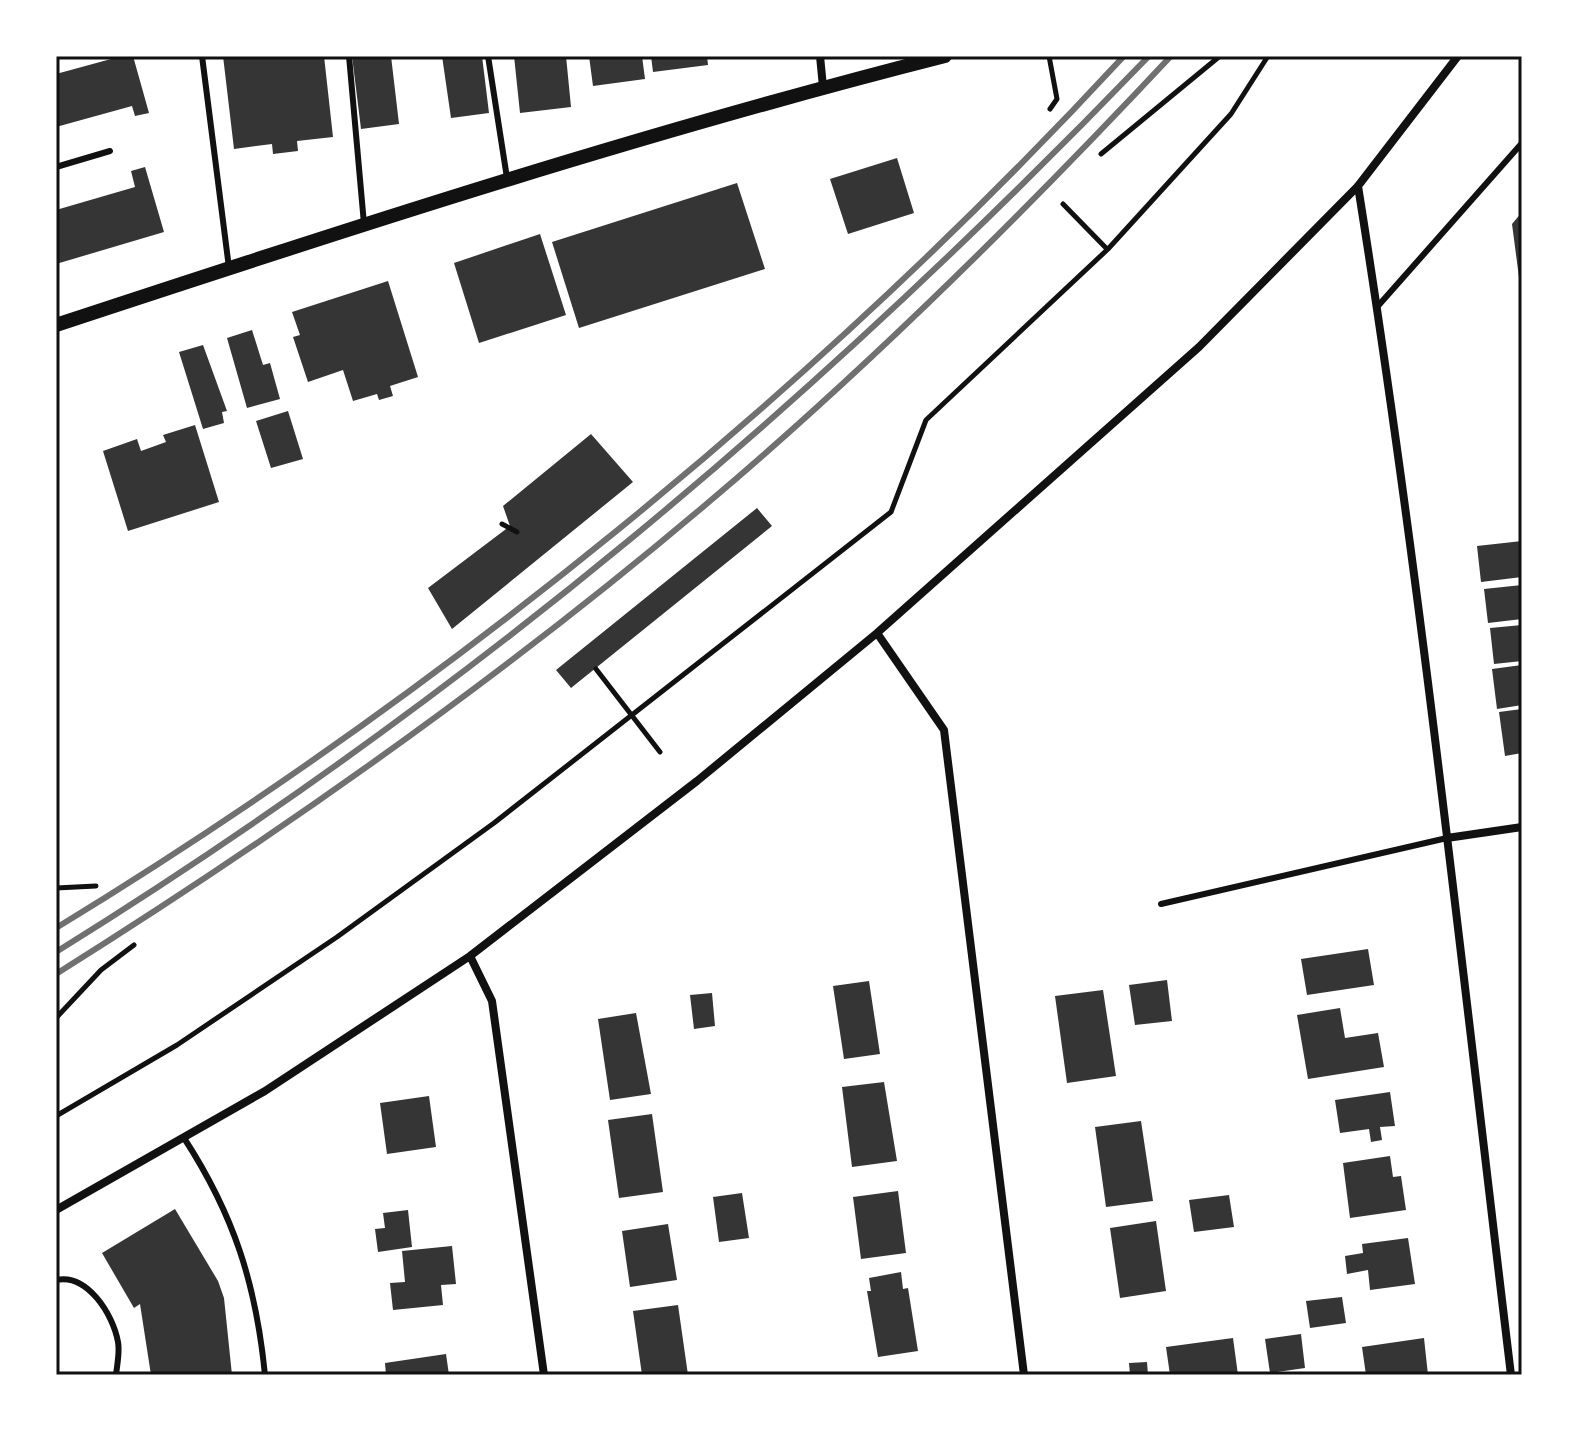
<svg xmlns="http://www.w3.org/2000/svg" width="1578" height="1431" font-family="Signika,sans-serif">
<rect width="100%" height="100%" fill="#fff"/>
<path fill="#353535" d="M122,56H133L149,113L135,116L132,106L56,127V74Z
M223,56H324L333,137L297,141L298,151L273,154L272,144L234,149Z
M352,56H391L399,124L361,129Z
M442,56H482L489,113L451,118Z
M514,56H566L571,107L520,113Z
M589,56H642L645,79L593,86Z
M651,56H707L708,65L653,72Z
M897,158L914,213L848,234L830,179Z
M145,167L164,232L56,264V210L135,187L131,171Z
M737,183L765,269L579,328L552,242Z
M1522,212V285H1520L1512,224Z
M540,234L566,315L479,343L454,263Z
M388,281L418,377L390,386L393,396L379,400L377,394L353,401L343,370L308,382L293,337L300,335L292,312Z
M252,330L263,365L270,363L280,399L247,408L227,338Z
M203,345L227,411L222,412L224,423L203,429L179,352Z
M288,411L303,459L271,468L256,421Z
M195,425L219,502L128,531L103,451L137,439L141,451L166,442L163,435Z
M591,434L633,482L452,629L428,588L510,526L503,506Z
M757,508L772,526L571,688L556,670Z
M1522,541V577L1481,582L1477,546Z
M1522,585V619L1488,623L1484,589Z
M1522,625V661L1494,664L1490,628Z
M1522,665V705L1497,709L1492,669Z
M1522,709V753L1505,756L1499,712Z
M1368,949L1374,985L1307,995L1301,959Z
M1167,980L1172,1021L1135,1025L1129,985Z
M869,981L880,1054L844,1059L833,986Z
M1103,990L1116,1076L1067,1083L1055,996Z
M712,993L715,1026L694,1029L690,995Z
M1340,1008L1345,1038L1378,1033L1384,1067L1308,1079L1297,1015Z
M636,1013L651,1094L610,1100L598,1019Z
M884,1082L897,1161L852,1167L842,1087Z
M1390,1092L1395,1126L1380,1127L1382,1140L1371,1142L1369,1129L1340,1133L1335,1100Z
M429,1096L436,1147L387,1154L380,1103Z
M652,1114L663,1192L619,1198L608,1120Z
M1141,1121L1153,1201L1106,1207L1095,1127Z
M1390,1156L1393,1177L1401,1176L1406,1210L1350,1218L1343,1163Z
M898,1191L906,1253L861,1259L853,1197Z
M742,1193L749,1238L719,1242L713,1197Z
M1229,1195L1234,1227L1194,1232L1189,1200Z
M175,1209L218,1281L224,1298L232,1375H151L140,1304L134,1308L102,1253Z
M408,1210L412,1247L378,1252L375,1229L385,1228L383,1213Z
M1156,1221L1166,1291L1120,1298L1110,1228Z
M668,1224L677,1280L630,1287L622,1231Z
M1408,1238L1415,1284L1370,1290L1368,1270L1347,1274L1345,1256L1363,1253L1362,1244Z
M452,1246L456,1284L441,1285L443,1305L393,1310L390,1283L405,1282L402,1251Z
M901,1272L903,1289L908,1288L918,1351L878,1357L867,1291H871L869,1278Z
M1342,1297L1346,1323L1310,1328L1306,1301Z
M678,1305L688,1375H642L633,1311Z
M1301,1334L1305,1368L1270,1373L1265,1339Z
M1233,1338L1238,1375H1170L1166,1347Z
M1424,1338L1428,1375H1366L1362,1347Z
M446,1354L449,1375H386L385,1363Z
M1147,1362L1148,1375H1130L1129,1363Z"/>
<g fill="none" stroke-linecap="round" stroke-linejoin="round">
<path stroke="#111" stroke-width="5" d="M1049,56L1057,99L1050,109
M1101,154L1220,56
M1063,204L1107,249
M502,524L517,532
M596,669L660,752
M56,888L96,886
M56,1018L101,970L134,945
M56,1116L177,1045L337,937L494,823L891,512L926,420L1108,249L1231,114L1268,56"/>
<path stroke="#111" stroke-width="6" d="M202,56L229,268
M349,56L364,224
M488,56L507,178
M56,167L110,151
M1378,306L1522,143
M1161,904L1447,838
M184,1138C234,1215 256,1284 265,1375
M56,1280C87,1273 113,1314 118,1342C120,1352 117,1365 116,1375"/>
<path stroke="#111" stroke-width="8" d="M820,56L823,87
M1358,186C1421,581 1463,978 1511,1375
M877,633L944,730L1024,1375
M1447,838L1522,827
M470,956L492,1001L544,1375
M56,1210L265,1091L470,956L697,781L877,633L1199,347L1358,186L1458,56"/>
<path stroke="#111" stroke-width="14" d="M56,325C350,228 645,132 945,56"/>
<path stroke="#707070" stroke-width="6" d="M56,928C443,692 816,389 1124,56
M56,952C465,698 815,403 1149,56
M56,974C284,831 505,675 710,501C873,363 1025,212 1171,56"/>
</g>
<rect width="1578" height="1431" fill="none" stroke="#ffffff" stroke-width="116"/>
<rect x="58" y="58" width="1462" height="1315" fill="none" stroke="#111" stroke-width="3"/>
</svg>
